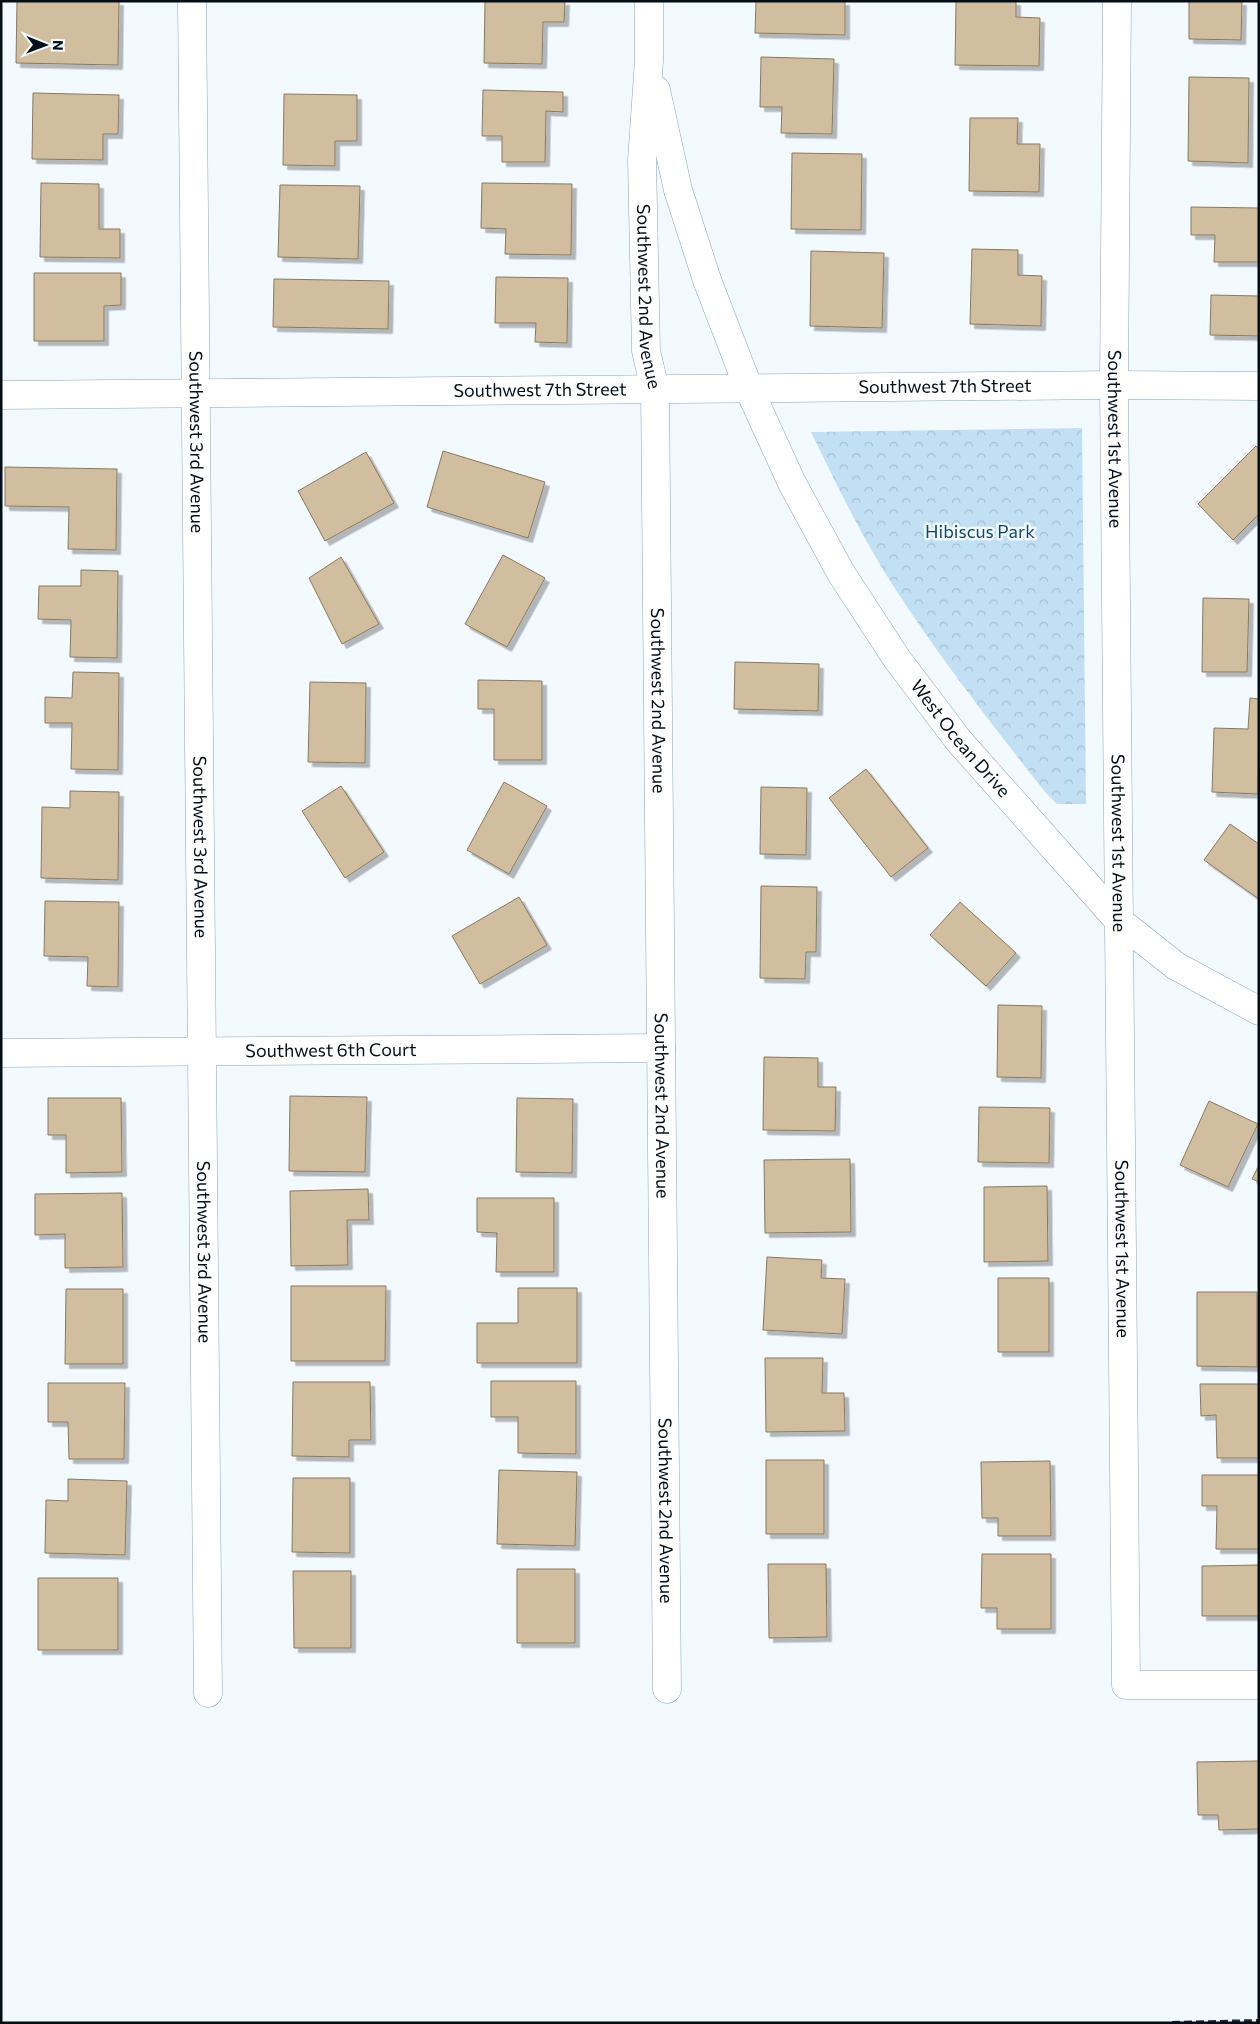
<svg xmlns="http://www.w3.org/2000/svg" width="1260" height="2024" font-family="Commissioner,sans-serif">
<defs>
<pattern id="park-crowns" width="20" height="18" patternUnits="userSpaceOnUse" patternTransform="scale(1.25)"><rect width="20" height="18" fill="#c2e0f3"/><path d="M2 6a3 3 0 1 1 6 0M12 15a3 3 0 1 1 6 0" fill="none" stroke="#a5bfd0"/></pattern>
<filter id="shadow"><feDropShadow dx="4.5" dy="4.5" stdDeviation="0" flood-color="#0004"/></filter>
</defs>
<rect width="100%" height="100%" fill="#f3faff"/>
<path fill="url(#park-crowns)" d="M1082,428L1086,804H1057L1045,792C993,726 940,658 894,587C862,538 837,485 811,432Z"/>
<path fill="#d0be9e" stroke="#89795b" filter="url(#shadow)" d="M17,1H119L118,65L16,63Z
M485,1H565L564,22H543L542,64L484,63Z
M756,1H845V35L755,33Z
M956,1H1016V17L1040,18L1039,66L955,65Z
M1189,1H1242L1241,40L1189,39Z
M761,57L834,59L832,134L781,133L782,107H760Z
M1189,77L1249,78L1248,163L1188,161Z
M483,90L563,92V112L546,111L545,162H502V136H482Z
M33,93L119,95L118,134H103V160L32,159Z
M284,94L357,95V141H335V166L283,165Z
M970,118H1018L1017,144H1040L1039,192L969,191Z
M792,153L862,154L861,230L791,229Z
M41,183L99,184V229H120V258L40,257Z
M482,183L572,184L571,255L505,254L506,229L481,228Z
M280,185L360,186L358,259L278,257Z
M1191,207L1259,208V262H1214L1215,235H1191Z
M972,249L1018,250V275L1042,276L1041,326L970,324Z
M811,251L884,253L882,328L810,326Z
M34,273H121V305L104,306V341H34Z
M496,277L568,278L567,343L535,342L536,323H495Z
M274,279L389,281L388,329L273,327Z
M1211,295L1259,296V336L1210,335Z
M1256,446L1259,449V514L1233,540L1198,504Z
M443,451L545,482L528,538L427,507Z
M366,452L394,503L325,541L298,491Z
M5,467L117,469L116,550L68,549L69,507L5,506Z
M503,555L545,578L507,647L465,624Z
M341,557L379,624L342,644L309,578Z
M81,570L118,571L117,658L70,657L71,620L38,619L39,586H81Z
M1203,598L1249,599L1247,672H1202Z
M735,662L819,664L818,711L734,709Z
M73,672L119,673L118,770L71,769L72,723H45V697L72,698Z
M478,680L542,681V760H494V709H478Z
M310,682L366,683L365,763L308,762Z
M1250,698L1259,699L1258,794L1212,792L1214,728L1248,729Z
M866,769L928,848L891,877L829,798Z
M504,782L547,806L509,874L467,850Z
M341,786L384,852L345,878L302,811Z
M761,787L807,788L806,855L760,854Z
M70,791L119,792L118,880L41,878L42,807L70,808Z
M1230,824L1259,844V899L1204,860Z
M761,886L817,887L816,952H806L805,979L760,978Z
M519,897L547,945L480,984L452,936Z
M45,901L119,902L118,987L87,986L88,957L44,956Z
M960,902L1016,953L986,986L930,935Z
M998,1005L1042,1006L1041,1078L997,1077Z
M764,1057L818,1058V1087H836L835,1131L763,1130Z
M290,1096L367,1097L365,1172L289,1171Z
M48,1098H121L122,1172L66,1173V1135H48Z
M517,1098L573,1099L572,1173L516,1172Z
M1209,1101L1258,1124L1228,1187L1180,1165Z
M979,1107L1050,1108L1049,1163L978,1162Z
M850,1159L851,1232L765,1233L764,1160Z
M1259,1165V1182L1252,1179Z
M1047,1186L1048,1261L984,1262V1187Z
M368,1189L369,1220H347L348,1265L291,1266L290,1191Z
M122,1193L123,1267L65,1268V1234L35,1235V1194Z
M477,1198H554V1272H496L497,1233L477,1232Z
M767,1257L822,1260L821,1278L845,1279L842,1334L763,1330Z
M998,1278H1049V1352H998Z
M291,1286H386L385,1361H291Z
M518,1288H577V1363H477V1323H518Z
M66,1289H123V1364H65Z
M1197,1292H1257V1367L1197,1366Z
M765,1358H823L822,1393H844L845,1431L766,1432Z
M491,1381H576V1454L518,1453V1417H491Z
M293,1382H370L371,1440H349V1457L292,1456Z
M48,1383H125L124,1459H69L68,1422H48Z
M1200,1384H1259V1458H1217L1216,1415L1201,1416Z
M766,1460H824V1534H766Z
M1050,1461L1051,1536H998V1518H982L981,1462Z
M499,1470L577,1472L575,1546L497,1544Z
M1202,1475H1259V1549H1216L1217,1506H1202Z
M293,1478H350V1553L292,1552Z
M68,1479L127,1481L125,1555L45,1553L46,1500L68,1501Z
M982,1554H1051V1629H997V1608H981Z
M768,1564H826L827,1637L769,1638Z
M1259,1565V1616H1202V1566Z
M517,1569H575V1643H517Z
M293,1571H351V1648H294Z
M38,1578H118V1650H38Z
M1259,1761V1829L1219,1830L1218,1815H1198L1197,1762Z"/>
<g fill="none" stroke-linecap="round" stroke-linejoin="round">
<defs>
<g id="minor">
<path id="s1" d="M192,1L208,1693"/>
<path id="s2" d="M649,1V60L642,160L646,351L655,389L667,1689"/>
<path id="s3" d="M1117,1L1114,385L1126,1685H1259"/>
<path id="s4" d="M656,90L678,190L707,280L749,389L792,483L841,573L897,659L959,741L1119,921L1176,966L1259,1011"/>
<path id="s5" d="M1,395L1114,385L1259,386"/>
<path id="s6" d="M1,1053L661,1048"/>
</g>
</defs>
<use href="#minor" stroke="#84a5ba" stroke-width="29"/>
<use href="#minor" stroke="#fff" stroke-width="28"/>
<path stroke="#1f2a31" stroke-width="4" stroke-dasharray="8 4" stroke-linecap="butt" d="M1172,2023L1259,2021"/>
</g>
<g text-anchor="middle" stroke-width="5" stroke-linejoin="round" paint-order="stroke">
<g font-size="18" fill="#030e16" stroke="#f3faff">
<text dy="6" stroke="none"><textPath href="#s2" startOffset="296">Southwest 2nd Avenue</textPath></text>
<text dy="6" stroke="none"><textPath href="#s5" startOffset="944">Southwest 7th Street</textPath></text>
<text dy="6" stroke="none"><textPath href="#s5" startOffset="539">Southwest 7th Street</textPath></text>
<text dy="6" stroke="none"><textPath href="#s3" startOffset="438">Southwest 1st Avenue</textPath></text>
<text dy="6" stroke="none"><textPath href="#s1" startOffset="441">Southwest 3rd Avenue</textPath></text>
<text dy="6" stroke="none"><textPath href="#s2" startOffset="701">Southwest 2nd Avenue</textPath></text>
<text dy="6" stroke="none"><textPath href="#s4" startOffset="724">West Ocean Drive</textPath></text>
<text dy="6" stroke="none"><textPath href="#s3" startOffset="842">Southwest 1st Avenue</textPath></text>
<text dy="6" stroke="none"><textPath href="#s1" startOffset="846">Southwest 3rd Avenue</textPath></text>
<text dy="6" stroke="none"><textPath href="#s6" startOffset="330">Southwest 6th Court</textPath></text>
<text dy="6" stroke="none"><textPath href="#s2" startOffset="1106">Southwest 2nd Avenue</textPath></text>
<text dy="6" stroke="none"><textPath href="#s3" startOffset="1248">Southwest 1st Avenue</textPath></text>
<text dy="6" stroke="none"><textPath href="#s1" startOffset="1251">Southwest 3rd Avenue</textPath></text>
<text dy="6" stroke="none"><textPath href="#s2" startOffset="1511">Southwest 2nd Avenue</textPath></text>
</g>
<g font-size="18" fill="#0f4763" stroke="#f3faff">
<text x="980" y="538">Hibiscus Park</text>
</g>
</g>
<rect width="1260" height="2024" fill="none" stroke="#030e16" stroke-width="5"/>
<g transform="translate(45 45) rotate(91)" stroke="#f3faff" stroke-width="4" paint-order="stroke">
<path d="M0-4L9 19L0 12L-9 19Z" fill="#030e16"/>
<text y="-8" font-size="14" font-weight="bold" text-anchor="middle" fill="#030e16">N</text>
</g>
</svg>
